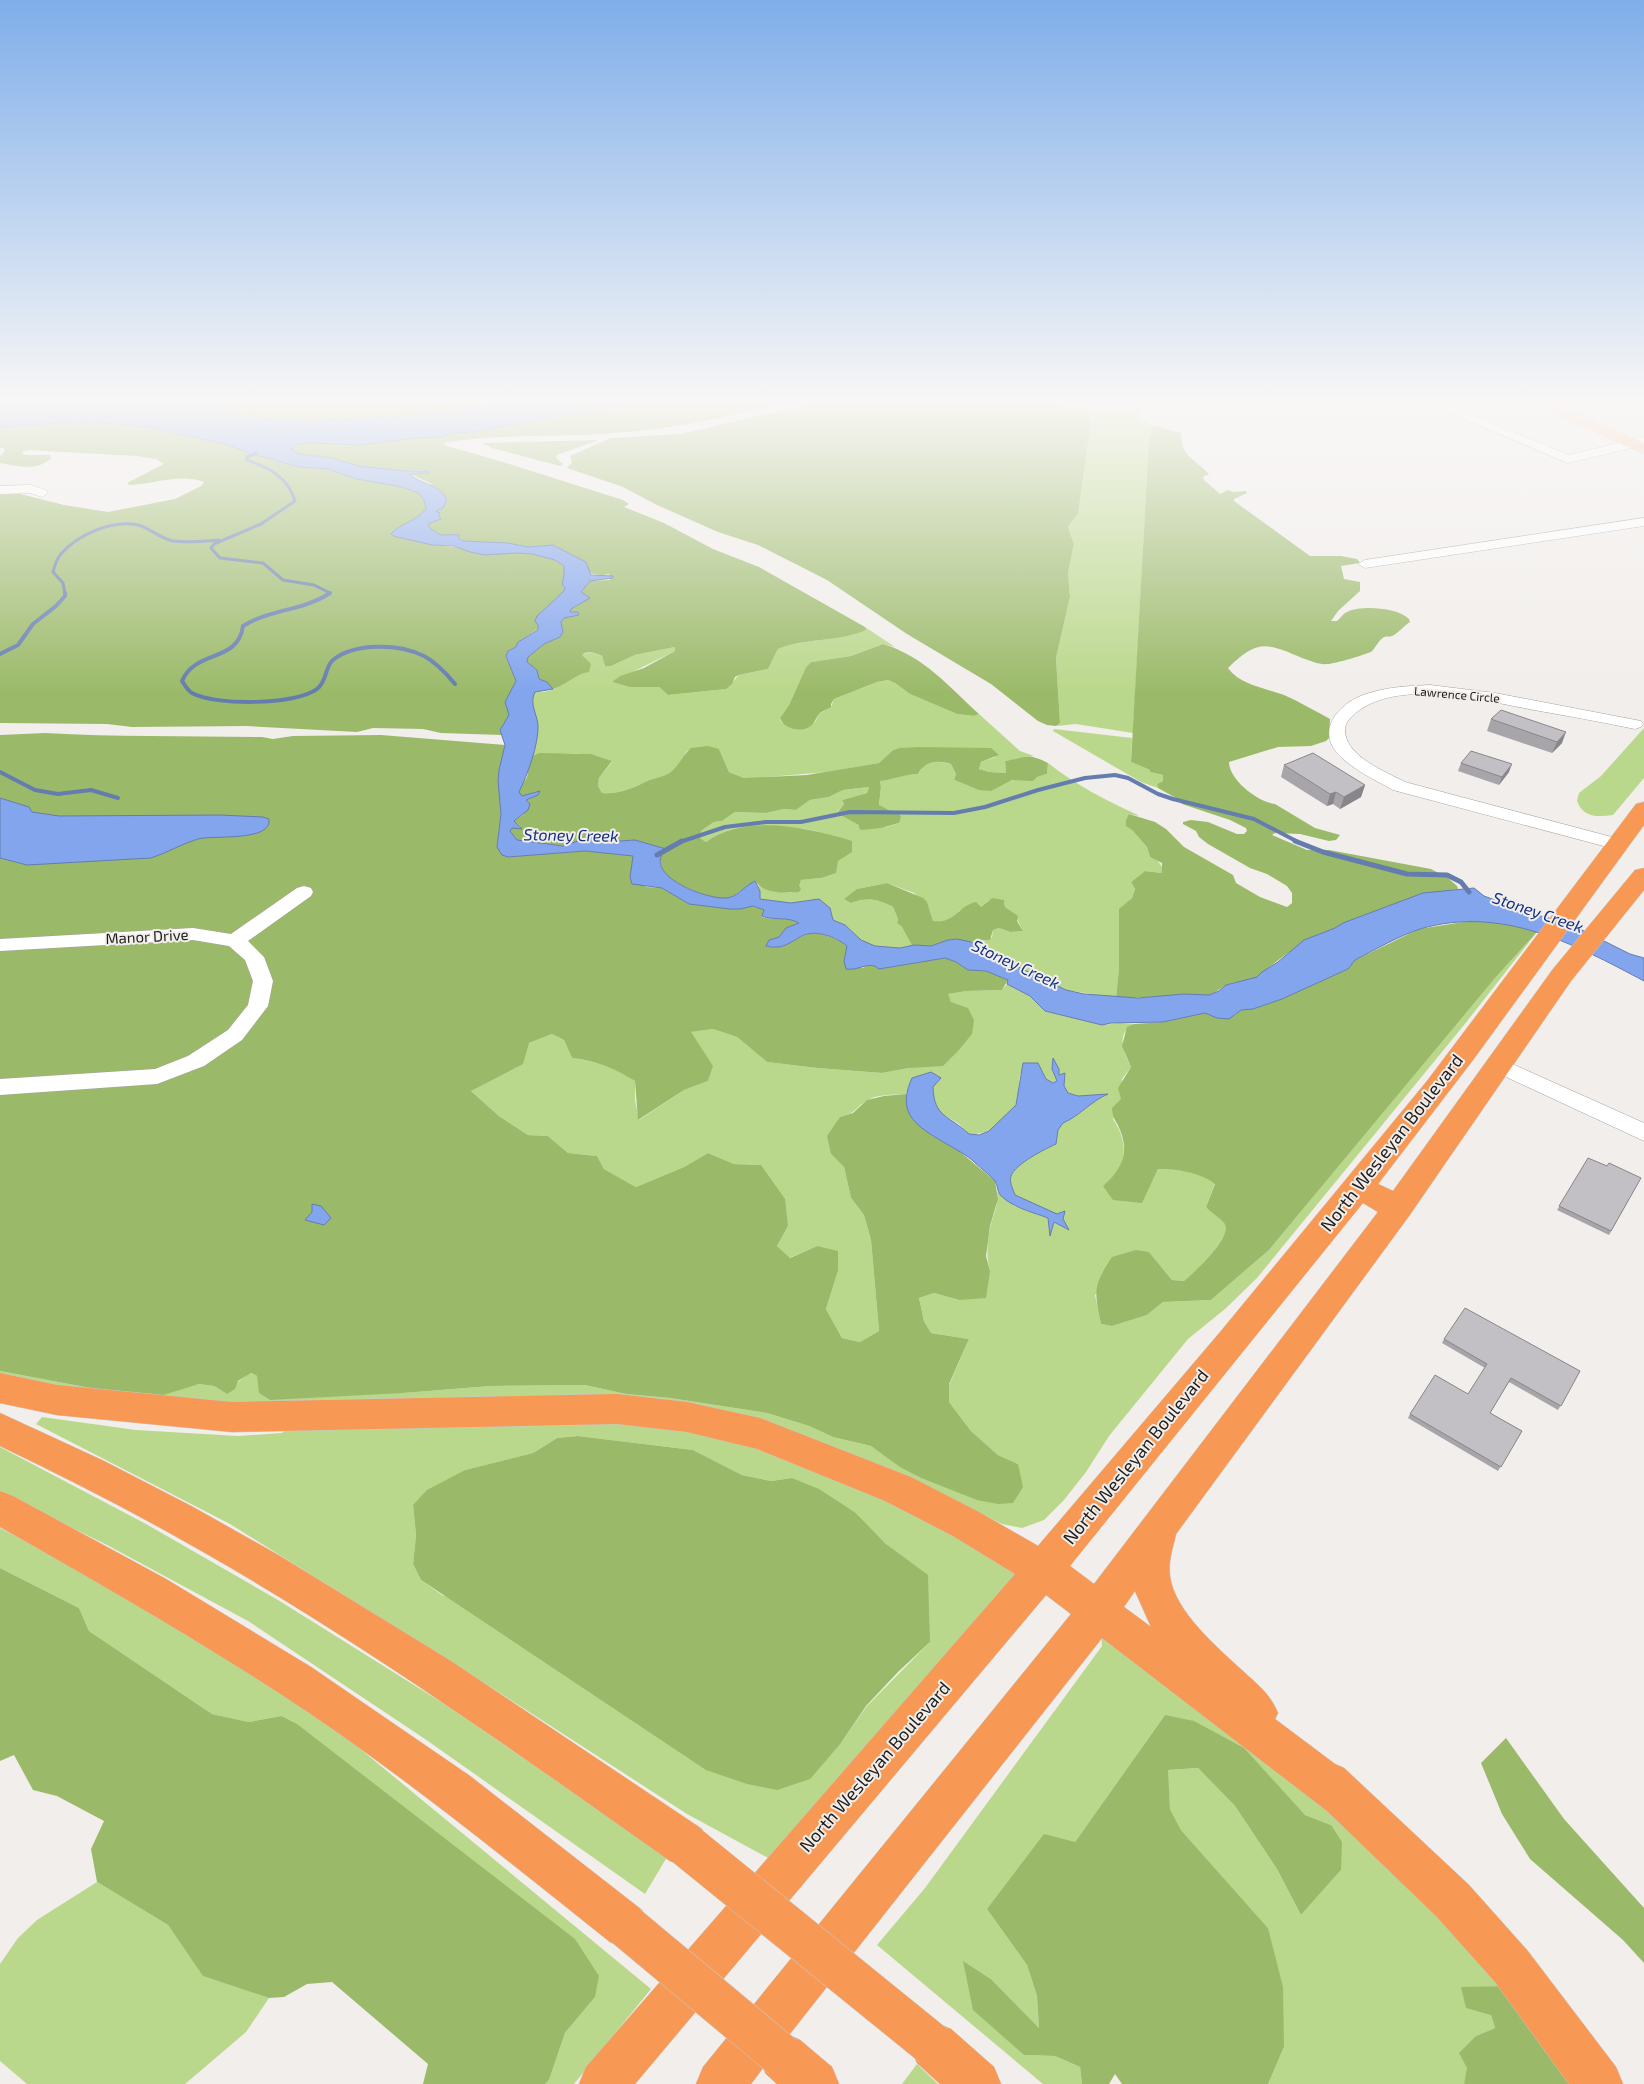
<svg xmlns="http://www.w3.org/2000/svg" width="1644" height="2084" font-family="'Exo 2',sans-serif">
<rect width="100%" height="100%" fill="#f1eeeb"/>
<path fill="#bad88b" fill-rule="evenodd" d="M1059,400H1139V419L1154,426L1149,440L1133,733L1076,724L1056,726L1060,723L1056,658L1070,597L1068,573L1074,544L1068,527L1071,524L1091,420L1089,415L1083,412L1087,407L1059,406Z
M865,627L895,647L883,644L851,656L811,662L806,667L789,705L780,718L781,722L791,728L815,722L819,714L831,707L834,699L877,682L888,680L895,683L910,694L957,714L974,716L979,714L1020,751L1034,756L1005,761L1006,773L989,772L979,769L981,762L996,757L917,747L893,750L879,763L827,772L757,778H744L729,772L719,749L687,751C684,757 679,766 674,771C668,776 658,777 651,780C635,786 620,795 602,793L598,786L599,778L612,762C586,749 559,754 531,757C535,745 539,732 536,720C534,711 530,701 535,692C552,694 566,682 580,673L582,655C589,651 595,653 602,656L605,666H611L635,655L675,647V651L612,682L629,687H659L668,695L726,689L739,675L768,669L778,649C806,637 837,643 865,630Z
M1644,728V778L1613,815C1598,817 1583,818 1577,801L1579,793L1601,776Z
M1054,729L1132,738L1131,762L1150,770V772L1163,775V781L1157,784L1158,788L1141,782L1053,731Z
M933,761L951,764L956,774L954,780L969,786L1037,777L1047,774L1048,763C1076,785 1107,801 1140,816L1129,814L1132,830L1147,847L1150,857L1157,860L1163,868L1162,873L1145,871L1131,882L1135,889L1132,898L1120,909L1119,968L1116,998L1066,990L1016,966L986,958L982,955L981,944L974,942H983L992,937L993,930L999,928L1010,932L1023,931L1015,915L1005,907V903L989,900L981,907L960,910C954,919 945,923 933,922L929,908L914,893L887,883L857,889L851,903C867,897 878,899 893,907L898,919L897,923L902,927L914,945L900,948L875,946L867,943L861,940L845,925L833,920L810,900L791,903L760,899V891L758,885L769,890L791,893L798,886L801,880L821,878L836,868L838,861L836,836C825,835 817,831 806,829C801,828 796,829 791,828C761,825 731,823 706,842L700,838L701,831L714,822L722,821L735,812L766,813L784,809L796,810L810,800L829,797L843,790L869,787L867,793L842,800L844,804L837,812C860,825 873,833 899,823L898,811L889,810L879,806L881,787L880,781C893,780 904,773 918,774L925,764Z
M1537,932L1464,1025L1257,1278L1225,1309L1188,1339L1109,1436L1086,1472L1064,1500L1044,1520L1022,1528L1002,1524L982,1514L747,1421L255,1409L0,1379V1371L90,1388H184L199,1384L214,1386L227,1394L238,1382L250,1373L257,1376L403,1393L491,1386L585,1385L626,1394L670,1398L767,1413L809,1426L833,1437L871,1446L921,1478L949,1488L1018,1464L998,1455L971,1431L949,1402V1385L969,1339L931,1333L924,1321L919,1298L934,1293L959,1300L990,1271C986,1255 987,1241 991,1224C994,1213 999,1203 997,1192L1014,1206L1048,1218L1050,1234L1054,1222L1068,1230L1063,1219L1057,1215L1015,1195C1013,1189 1009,1182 1011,1176C1015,1164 1045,1149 1056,1144L1058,1130L1063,1123C1080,1117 1090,1102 1106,1095L1078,1096L1068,1093L1064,1086L1065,1073L1054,1075L1057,1081L1053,1083L1046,1079L1042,1070L1020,1074C1019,1081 1018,1101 1015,1106C1005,1122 987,1136 969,1134L959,1124L939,1112L934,1098L931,1072L912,1078L906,1094C894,1095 876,1094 866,1101C854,1109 856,1113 840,1117L831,1154L844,1167L851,1198L864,1215L871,1240L879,1331L860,1342L842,1338L826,1309L838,1271L817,1246L789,1258L777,1246L788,1226L761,1165L734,1164L708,1153L684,1167L636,1187L604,1169L597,1156L568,1153L548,1136L528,1135L499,1116L471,1091L483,1084L529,1043L552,1034L564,1040L572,1058C596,1061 614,1068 635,1081V1100L639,1120L684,1090L708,1081L712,1066L690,1032L713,1029L737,1037L767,1062L817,1068L882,1073L909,1068L951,1002L947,994L967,991L1002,990L1007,984L1030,996L1045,1011L1102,1025L1120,1023L1134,1024C1115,1034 1124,1052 1131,1067L1122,1079L1121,1099L1113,1119C1124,1135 1128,1154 1118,1172C1115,1178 1108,1182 1103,1186L1151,1183L1158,1169C1173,1168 1203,1173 1215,1183L1206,1207C1211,1213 1220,1217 1224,1223C1234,1237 1194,1272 1184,1281L1172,1280L1149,1252L1095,1295L1101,1324L1112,1326L1147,1315L1163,1302L1211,1300L1269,1250L1496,977Z
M566,1415L730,1437L920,1514L1022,1573L772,1860L687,1814L475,1677L230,1524L36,1424L42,1417L136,1430L238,1436L282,1433L291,1425ZM578,1436L693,1450L742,1475L771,1481L792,1478L856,1513L886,1544L903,1558L930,1642L866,1707L841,1743L442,1595L421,1580L413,1564L416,1535L413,1505L465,1470L533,1453L557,1438Z
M0,1447L146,1524L278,1600L446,1705L667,1857L645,1894L425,1739L248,1621L107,1545L0,1492Z
M0,1528L92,1577L264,1682L347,1738L651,1989L574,2084H545L549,2080L565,2033L595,1997L281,1716L249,1722L212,1714L89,1631L79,1608L0,1568Z
M1101,1629L1325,1802L1513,1986L1491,2015L1495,2028L1476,2036L1464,2084H1268L1284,2047L1268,1928L1181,1830L1170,1809L1167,1770L1198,1768L1235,1806L1277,1869L1301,1915L1341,1870L1331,1825L1305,1815L1282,1792L1165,1715L1075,1842L987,1909L1027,1965L1037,1996L1039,2028L992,1980L1024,2055L1055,2056L1080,2067L1082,2084H1043L877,1945L925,1888L1102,1646Z
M97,1882L168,1925L204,1976L269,1998L246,2032L185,2084H27L0,2061V1964L18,1938L37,1920Z
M917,2064L938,2084H902Z"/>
<path fill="#9bba69" d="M207,400H484L473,408L425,415L307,422L245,418L232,413Z
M641,400H794C734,416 675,429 614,433C557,438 499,433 443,443L447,446L503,462L623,500L629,504L624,507L664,523L713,549L759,567L865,627L866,630C837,643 806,637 778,649L768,669L739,675L735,677L732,684L726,689L668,695L659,687H629L612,682L620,676L644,668L675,651V647L635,655L611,666H605L602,656C595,653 588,650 582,655L591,664L589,672C575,674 568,684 553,689L546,682L539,679L537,670L527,662L528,657L544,644L560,637L563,632L561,622L571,609L589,598L581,592L590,581L610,580L609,574C587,580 569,558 553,545L528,547L508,543L463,541L453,534C441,537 437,534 428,526C431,515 439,507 447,500L430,483L408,473L426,474L423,470L405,471L358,466L332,458L298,454L290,449L297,445L310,443L361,445L415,438L441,437L452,433L475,432L567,414L595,411L605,407Z
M815,400H1059V406L1089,408L1084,412L1089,415L1091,420L1078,513L1068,527L1074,544L1068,573L1070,597L1056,658L1060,723L1056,726L1047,725L1038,721L991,684L907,634L827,580L758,545L718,532L657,505L623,487L567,468L572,462L570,456L611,438L680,434L798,407Z
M73,422L124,424L152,428L225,444L252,454L300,467L328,469L357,479L402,487L419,493L424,500L426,509L418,518L395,530L415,540L432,545L532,554L555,560L564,566V575L562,584L565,588L563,592L537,616L538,629L518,642L516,647L508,651L506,656L516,681L505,702L509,715L500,730L502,735L441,733L423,729L373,728L357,732L247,726L132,727L107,724L0,723V494H20L64,505L108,512L175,499L201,486L204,482C182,473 153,484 130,485L127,483L164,464L156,459L136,456L28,450L22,452L24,455H50L51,458C37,472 17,466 0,463V456L5,451L4,448H0V427Z
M1154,426L1182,433C1178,454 1197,461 1209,474L1203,477L1204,480L1220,494L1228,490L1233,492L1246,491L1247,493L1234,499V501L1310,556H1341L1357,559L1360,563L1341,566L1344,579L1360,582V591L1338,611L1331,621H1337C1341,618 1343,613 1349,611C1363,605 1399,608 1409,619L1410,622C1403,626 1399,633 1392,636C1389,637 1387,636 1384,637C1378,641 1376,647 1372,651C1369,654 1333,664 1328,664C1319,665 1311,661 1302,658C1266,642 1257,640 1228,668C1240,685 1265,688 1284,695C1300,702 1315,711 1330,719L1329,738L1326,741L1311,746L1278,747L1229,762C1229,780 1258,802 1275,804L1315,828L1340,835L1336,840L1329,841L1300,834L1275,833L1272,835L1307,850H1329L1431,869L1448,878L1457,886L1458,889C1411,896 1367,912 1325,933C1315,938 1304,943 1294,949C1282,957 1269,967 1258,977C1251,982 1237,981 1229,984C1222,987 1217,992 1209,995L1116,998L1119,968V909L1132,898L1135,889L1131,882L1145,871L1162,873V863L1150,857L1147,847L1132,830L1126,826V820L1129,814L1155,822L1166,829L1184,847L1233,875L1236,883L1260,897L1287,907L1292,903V893L1287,886L1267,874L1250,868L1208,844L1199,837L1196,831L1183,824V822L1191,820L1208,822L1237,834H1244L1247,831L1246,828L1230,820L1182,804L1176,798L1158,788L1157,784L1163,781V775L1150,772V770L1131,762L1149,440Z
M599,440L557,455L556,458L563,464L560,466L492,448L482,443Z
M883,644C925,657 948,686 979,714L974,716L957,714L910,694L895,683L888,680L877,682L834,699L831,704V707C828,709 823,711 820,713C815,718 815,725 807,728C798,732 783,728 780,718L789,705L806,667L811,662L851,656Z
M45,733C117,737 189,736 262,737L273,739L293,736L381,735L505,745L499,770L501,814L497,847L508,857L585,851L633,856L632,862L646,887L662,888L689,904L730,909H740L752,906L764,910L762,917C775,921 787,916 800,923L786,928L779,937L769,940L766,946C785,950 787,943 803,936C817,929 836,938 847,946L844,961L863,968L869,964L875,965L880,969L945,958L956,962L968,970L986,971L1008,980L1002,990L967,991L948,994L951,1002L968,1008L974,1020L972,1034L959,1050L943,1066L909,1068L882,1073L817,1068L767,1062L737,1037L713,1029L691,1032L713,1066L708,1081L684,1090L638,1120L635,1081C613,1068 597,1061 572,1058L564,1040L552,1034L529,1043L523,1064L471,1091L499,1116L528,1135L548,1136L568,1153L597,1156L604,1169L636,1187L684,1167L708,1153L734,1164L761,1165L785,1199L788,1226L777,1246L790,1258L817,1246L838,1251V1271L826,1309L842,1338L860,1342L879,1331L871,1240L864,1215L851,1198L844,1167L831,1154L827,1136L840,1117L853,1113L867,1100L884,1096L906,1094L910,1115L931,1135L958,1150L995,1181L998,1199L990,1226L986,1256L990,1271L986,1298L959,1300L934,1293L919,1298L924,1321L931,1333L969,1339L949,1384V1402L971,1431L998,1455L1018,1464L1023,1487L1013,1503L998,1504L977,1500L921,1478L900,1467L871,1446L833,1437L809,1426L767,1413L670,1398L626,1394L585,1385L491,1386L403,1393L270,1400L259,1393L257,1376L251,1373L238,1381L235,1389L227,1394L214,1386L199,1384L160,1396L90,1388L0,1371V735Z
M708,746L719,749L729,772L744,778L807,775L879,763L893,750L900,748L917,747L991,748L999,755L981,762L979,769L989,772L1006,773L1005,761C1026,757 1029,753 1048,763L1047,774L1037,777L1033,781L1012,780L991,791L979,790L954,780L956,774L951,764C937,760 926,760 918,774C904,774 893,780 880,781L881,787L879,805L889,810L898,811L901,817L899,823L881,828L861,830L859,828V825L837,813L844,804L842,800L867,793L869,787L843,790L829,797L810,800L796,810L784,809L766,813L735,812L722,821L714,822L701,831L700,838L706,842C745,813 810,828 852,841V852L838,861L836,873L821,878L801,880L799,886L801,889L799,892C785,893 764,894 755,881C745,886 738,895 728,898C714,901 671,884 664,872C658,863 663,856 659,847L635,840L620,841L601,836L590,837L563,846L517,840L510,831L512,828L520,826L514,821L524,814L526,800L538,795L534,793L522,796L518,792L527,777L531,757L539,753L591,754L612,761L599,778L598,786L602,793C619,795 634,787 650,780C658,777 669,776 674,769C680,763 684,754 691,748Z
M887,883L923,898L927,902L933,921C956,924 957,906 976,902L981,907L992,898L1004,900L1005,907L1018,916L1017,921L1023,931L1010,932L999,928L993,930L990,940L965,942L957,939L948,940L931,946L912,945L902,927L897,923L898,919L893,907C878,899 867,897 851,903L844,899L857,889Z
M1470,921C1493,921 1515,924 1537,932L1496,977L1269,1250L1211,1300L1163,1302L1147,1315L1112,1326L1101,1324C1094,1290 1093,1286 1112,1257L1136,1250L1149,1252L1172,1280L1184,1281C1194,1272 1234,1237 1224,1223C1219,1217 1211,1213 1206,1207L1215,1184C1203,1173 1174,1168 1158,1169L1142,1203L1113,1200L1103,1186C1121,1170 1130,1154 1120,1130C1116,1119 1113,1121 1112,1108L1121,1099L1118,1088L1131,1067L1122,1046L1127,1027L1134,1024L1163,1022L1205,1013L1218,1018L1235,1015L1241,1010L1253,1009L1282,999L1348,969L1355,960L1419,929Z
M578,1436L693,1450L742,1475L771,1481L792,1478L819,1489L856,1513L886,1544L928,1575L930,1642L898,1672L866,1706L841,1743L810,1779L777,1790L747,1784L706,1770L421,1580L413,1564L416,1535L413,1505L427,1490L465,1470L533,1453L557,1438Z
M0,1568L79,1608L89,1631L212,1714L249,1722L281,1716L297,1724L575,1939L599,1976L595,1997L565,2033L549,2080L545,2084H423L428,2064L332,1982L307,1984L284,1997L269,1998L203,1976L168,1925L97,1882L91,1849L104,1821L57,1796L33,1790L14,1755L0,1761Z
M1165,1715L1194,1721L1244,1748L1305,1815L1331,1825L1342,1842L1341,1870L1301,1915L1277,1869L1235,1806L1198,1768L1168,1770L1170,1809L1181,1830L1268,1928L1283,1987L1284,2047L1268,2084H1122L1115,2074L1109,2084H1082L1080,2067L1055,2056L1024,2055L973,2010L963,1961L992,1980L1039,2028L1037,1996L1027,1965L987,1909L1044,1834L1075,1842Z
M1506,1738L1564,1819L1644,1908V1963L1623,1940L1530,1859L1502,1814L1481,1763Z
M1513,1986L1582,2084H1464L1467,2068L1459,2053L1476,2036L1495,2028L1491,2015L1466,2008L1461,1987Z"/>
<path fill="#83a5ee" stroke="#657caf" d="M0,400H207L232,413L245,418L307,422L425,415L522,400H641L605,407L595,411L567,414L475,432L452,433L441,437L415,438L361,445L310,443L297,445L291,449L298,454L332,458L358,466L405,471H427L429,473L409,474C421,484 439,484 447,499L443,508L436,511L440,513L438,515L441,519L428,524V526C444,540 441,533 459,535V539L463,541L508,543L528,547L553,545L586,562L591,575L613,576V578L590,581L581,592L590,598L571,609L570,612H578L579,615L564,618L561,622L563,632L560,637L544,644L528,657L527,662L537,670L539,679L547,682L553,689L535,692C529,703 537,714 538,725C539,744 527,776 519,792L522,796L540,791L538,795L526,800L530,804L528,810L514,821L522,829L512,828L510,831L517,840L563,846L590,837L601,836L620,841L635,840L666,849C641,875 705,899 725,898C737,898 744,886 755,881L760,891V899L791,903L819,899L830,908L833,920L845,925L861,940L875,946L900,948L914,945L931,946L948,940L957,939L981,944L982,955L986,958L1016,966L1066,990L1084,994L1138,998L1184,994L1209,995L1219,991L1226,985L1257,977L1262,972L1278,962L1304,940L1335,928L1343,923L1423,893L1474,888L1484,896L1533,914L1568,923L1630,954L1644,958V981C1574,944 1502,905 1420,929C1401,935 1374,950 1355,960L1348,969L1282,999L1253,1009L1241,1010L1229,1019L1217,1018L1205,1013L1163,1022L1111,1023L1102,1025L1045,1011L1030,996L1007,984L1008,980L986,971L968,970L956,962L945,958L879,969C869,960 860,971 846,969L844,961L847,946C836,937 816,929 802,936C788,943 784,950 766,946L769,940L779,937L786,928L799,923C787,916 774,921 762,916L764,910L753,906L740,909H730L689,904L662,888L632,884L630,877L633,856L585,851L508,857L502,855L497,847L501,814L498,781L499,770L505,745L500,730L509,715L505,702L516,681L506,656L508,651L516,647L518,642L538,630V625L535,621L537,616L563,592L565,588L562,584L564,575V566L555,560L532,554L517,553L485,555L470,552L454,546L432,545L393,536L391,534C399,524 415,522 426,509L424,500L419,493L402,487L357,479L328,469L300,467L252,454L225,444L152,428L124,424L73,422L0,427Z
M0,798L29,807L32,812L59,816L220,815L263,817L269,819C273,842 212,835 198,839C181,844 167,853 151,858L27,865L0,858Z
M1053,1058L1059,1069V1075L1065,1073L1064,1086L1068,1093L1078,1096L1108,1094C1091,1101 1080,1116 1063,1123L1058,1130L1056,1144C1045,1149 1015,1164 1011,1176C1009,1182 1013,1189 1015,1195L1057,1214L1065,1211L1063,1219L1069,1230L1054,1222L1050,1236L1048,1218C1035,1213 1018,1209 1006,1200C995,1192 1000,1191 995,1181C992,1177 977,1165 972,1160C955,1146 921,1134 910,1115C903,1103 907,1089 912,1078L931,1072L941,1078L933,1087C934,1118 949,1115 969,1134L979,1135L989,1131L1016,1105L1023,1063H1038L1046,1079L1053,1083L1057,1081L1052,1069Z
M312,1204L321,1206L331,1218L324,1225L305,1220L312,1212Z"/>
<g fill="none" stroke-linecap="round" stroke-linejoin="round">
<path stroke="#657caf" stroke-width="3" d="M257,453L247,457V460C269,468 288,477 295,501L261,524L214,544L211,548L220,558L263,563L283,580L314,585L330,593L328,594
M65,594L63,583L53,572C55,566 56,559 61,554C77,535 113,519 138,525C150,528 159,538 173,541C188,543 204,541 219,540"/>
<path stroke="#657caf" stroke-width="4" d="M330,593C303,611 270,609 243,626C238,663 196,649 182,681C185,685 187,690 192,693C215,706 296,705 317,689C328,680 324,668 333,660C355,642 400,644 424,656C437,663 446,673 455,684
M0,654L18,645L33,624L56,606L65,596V593
M0,772L35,790L58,794L91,790L118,798
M680,842L725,827L766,822H801L850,812L954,813L985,807L1038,790L1085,778L1115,775L1128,778L1158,794L1173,799L1254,819L1298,842"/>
<path stroke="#657caf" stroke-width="5" d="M1295,841L1323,852L1407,874L1447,875L1461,882L1469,892
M657,855L682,841"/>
<defs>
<path id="minor" d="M1420,400H1435L1569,455L1644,437V445L1568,463Z
M31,485L46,490L48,493L42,497L30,493L0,494V486Z
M1644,518V526L1365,568L1358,564L1365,560Z
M1430,685L1495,693L1641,721L1643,724L1641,727L1635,729C1602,722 1568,716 1534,710C1485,701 1400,678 1357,712C1351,717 1345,722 1345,730C1345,756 1386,772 1405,782L1623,840L1626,844L1623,848L1617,849L1611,848L1393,790C1375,780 1356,771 1341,757C1314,732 1338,703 1366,694C1387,687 1408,686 1430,685Z
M304,886L311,888L313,892L311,896L248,941L264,957L273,981L268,1006L242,1040L204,1066L157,1084L0,1095V1079L155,1069L188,1056L228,1030L248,1005L253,981L245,960L229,946L193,940L0,951V939L193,928L231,934L297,888Z
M1499,1058L1644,1123V1141L1491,1070L1488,1065L1491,1060Z"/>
<path id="major" d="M1528,400H1547L1644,443V454L1530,403Z"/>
<path id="highway" d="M1644,802V825L1473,1060L1378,1184L1393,1191L1553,969L1635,870L1644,868V890L1571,981L1409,1216L1176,1534C1173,1548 1168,1561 1170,1576C1174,1611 1219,1649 1244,1672C1259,1686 1270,1694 1278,1713L1275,1719L1335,1764L1344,1768L1469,1885L1527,1950L1616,2067L1623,2084H1569L1495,1982L1437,1917L1327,1811L1102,1638L789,2035L800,2040L832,2067L839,2084H777L766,2074L763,2068L751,2084H696L703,2067L1071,1614L1046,1595L635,2084H579L586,2067L1015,1574L953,1536L885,1501L757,1449L687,1432L617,1424L232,1432L57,1415L0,1403V1373L57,1385L232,1402L617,1394L687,1402L760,1418L911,1477L979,1512L1038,1546L1221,1331L1427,1081L1636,804ZM1363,1203L1378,1212L1094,1584L1070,1566ZM1135,1591L1151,1627L1124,1607Z
M0,1413L104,1461L193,1507L280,1556L451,1661L702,1829L708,1845L702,1861L686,1867L670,1861C506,1745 342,1628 166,1531C112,1501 56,1473 0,1446Z
M0,1491L13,1496L166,1579L311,1667L470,1776L642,1910L649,1926L642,1942L626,1949L610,1942C503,1857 397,1770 282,1695C190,1635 95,1581 0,1527Z
M934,2022L951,2029L994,2067L1001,2084H940L917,2063L910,2046L917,2029Z"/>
</defs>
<use href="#minor" stroke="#a5a29f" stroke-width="1"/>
<use href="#major" stroke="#c9c9c9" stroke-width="1"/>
<use href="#highway" stroke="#c9c9c9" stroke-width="1"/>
<use href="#minor" fill="#fff" fill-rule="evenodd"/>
<use href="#major" fill="#fbc199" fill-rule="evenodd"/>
<use href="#highway" fill="#f89855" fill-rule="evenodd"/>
<defs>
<path id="highway-bridge" d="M686,1845L934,2046
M626,1926L783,2057"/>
</defs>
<use href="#highway-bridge" stroke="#c9c9c9" stroke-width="44" stroke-linecap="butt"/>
<use href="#highway-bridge" stroke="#f89855" stroke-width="43"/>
</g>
<path fill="#a7a5a9" d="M1491,719L1562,743L1552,753L1487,731Z
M1461,763L1509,772L1499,785L1458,771Z
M1284,765L1365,785L1361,797L1340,809L1333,804L1327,806L1281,777Z
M1588,1158L1607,1166L1641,1178L1609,1235L1557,1210Z
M1444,1339L1580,1371L1558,1410L1509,1382L1490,1413L1522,1431L1498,1471L1408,1418L1410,1414L1468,1394L1485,1368L1442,1343Z"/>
<path fill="#888689" d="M1566,732L1562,743L1552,753L1557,742Z
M1512,764L1509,772L1499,785L1502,777Z
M1365,785L1361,797L1340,809L1344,797Z
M1336,792L1333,804L1327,806L1330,794Z"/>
<path fill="#c2c0c4" stroke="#888689" d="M1501,710L1566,732L1557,742L1491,719Z
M1471,751L1512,764L1502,777L1461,763Z
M1313,753L1365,785L1344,797L1336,792L1330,794L1284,765Z
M1588,1158L1607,1166L1609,1163L1641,1178L1611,1231L1559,1206Z
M1465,1308L1580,1371L1561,1406L1511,1378L1490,1413L1522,1431L1501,1467L1410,1414L1435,1375L1468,1394L1487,1364L1444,1339Z"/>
<linearGradient id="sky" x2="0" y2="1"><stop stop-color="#7faeea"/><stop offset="0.58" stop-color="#f9f7f6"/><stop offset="1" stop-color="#f9f7f6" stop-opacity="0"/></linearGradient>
<rect width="1644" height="692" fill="url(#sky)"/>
<g text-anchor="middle" stroke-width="4" stroke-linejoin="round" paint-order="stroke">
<g font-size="12" fill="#1f1d1c" stroke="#f1eeeb">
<text transform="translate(1457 695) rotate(5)" y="4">Lawrence Circle</text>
</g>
<g font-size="15" fill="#1f1d1c" stroke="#f1eeeb">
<text transform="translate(147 937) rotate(-3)" y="5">Manor Drive</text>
</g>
<g font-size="16" font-style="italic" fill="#112f81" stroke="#f1eeeb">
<text transform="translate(571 835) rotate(1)" y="6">Stoney Creek</text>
<text transform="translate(1538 912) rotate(19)" y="6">Stoney Creek</text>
<text transform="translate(1016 964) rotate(25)" y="6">Stoney Creek</text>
</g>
<g font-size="18" fill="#1f1d1c" stroke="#f1eeeb">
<text transform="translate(1392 1143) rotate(-52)" y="6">North Wesleyan Boulevard</text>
<text transform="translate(1136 1457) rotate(-51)" y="6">North Wesleyan Boulevard</text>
<text transform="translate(875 1767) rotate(-49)" y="6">North Wesleyan Boulevard</text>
</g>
</g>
</svg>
